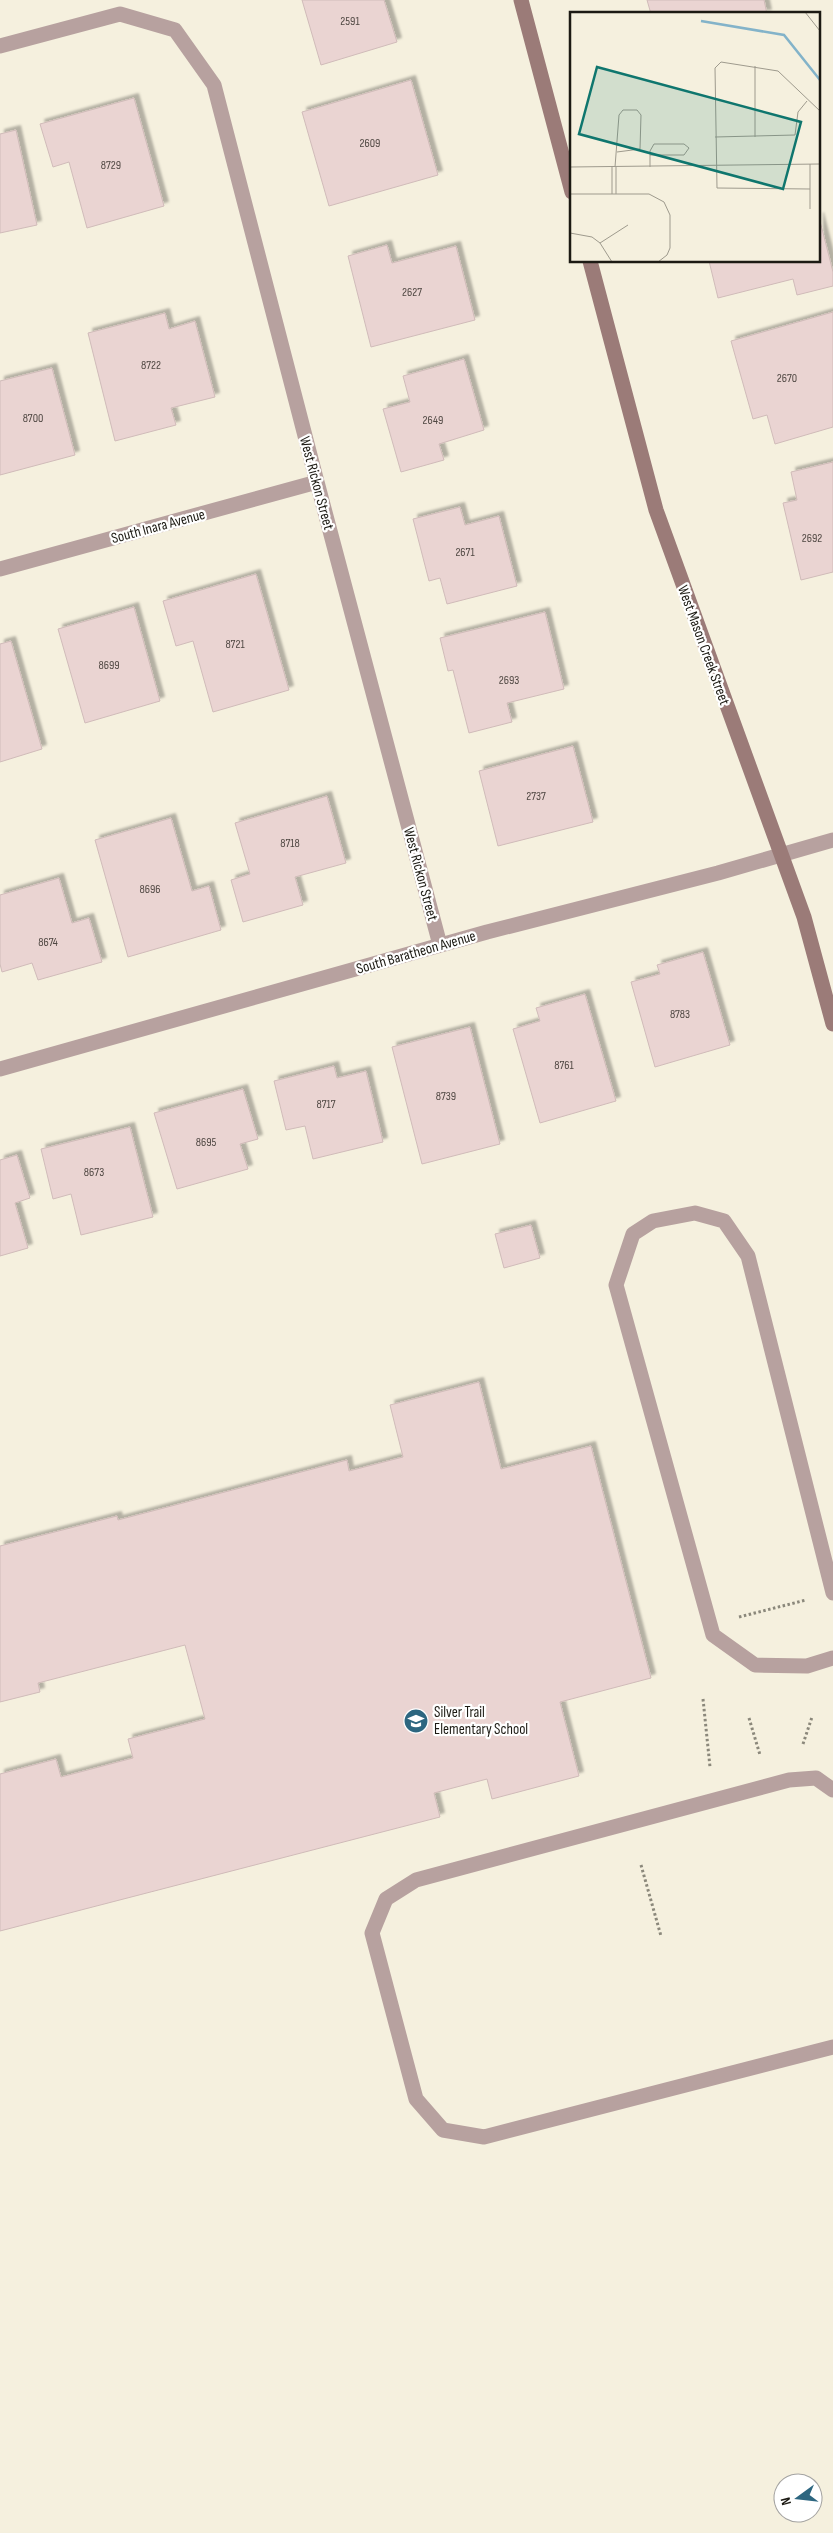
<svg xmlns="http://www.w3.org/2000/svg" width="833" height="2533" font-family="'Sofia Sans Condensed',sans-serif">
<defs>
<filter id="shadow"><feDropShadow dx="4.5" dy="-4.5" stdDeviation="1" flood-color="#0004"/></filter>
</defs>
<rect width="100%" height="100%" fill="#f5f0de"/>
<path fill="#ead4d2" stroke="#d0bbb9" filter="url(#shadow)" d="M302,0H384L397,42L321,65Z
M647,0H764L767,14H651Z
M411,80L438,175L329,206L302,112Z
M134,98L164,206L87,228L69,162L53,167L40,124Z
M16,130L37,225L0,233V134Z
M819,217L833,272V286L797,295L793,279L718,298L709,261H819Z
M387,245L392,263L456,246L475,320L371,347L348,256Z
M833,312V427L775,444L767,415L753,419L731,341Z
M165,313L169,329L195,321L215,397L171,408L176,425L115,441L88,333Z
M464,359L484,430L439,444L444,460L401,472L383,409L410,402L403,376Z
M52,368L75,455L0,475V381Z
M833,462V572L801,580L783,503L797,500L791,472Z
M460,507L465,525L499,516L517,586L447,604L440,578L429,581L413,519Z
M256,574L289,690L213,712L193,641L176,646L163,601Z
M134,607L160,701L85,723L58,629Z
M545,612L564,689L507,703L512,722L469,733L453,670L448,671L440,638Z
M11,641L42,749L0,762V644Z
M573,746L593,822L498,846L479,771Z
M327,796L346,863L295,877L303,905L243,922L231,880L250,874L235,823Z
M171,818L192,891L209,886L221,930L128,957L95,840Z
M59,878L72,923L89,918L102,962L38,980L32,963L2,972L0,964V895Z
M703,952L730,1045L655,1067L631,982L660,974L657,965Z
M585,994L616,1101L540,1123L513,1029L540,1021L536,1008Z
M470,1027L500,1144L422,1164L392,1047Z
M334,1066L337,1078L366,1071L383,1142L313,1159L305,1126L286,1130L274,1081Z
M243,1089L258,1139L240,1144L248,1169L177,1189L154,1113Z
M130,1127L153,1217L81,1235L71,1194L53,1199L41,1149Z
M17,1155L30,1198L15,1203L28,1248L0,1256V1160Z
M531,1225L540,1258L504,1268L495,1234Z
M479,1382L501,1469L591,1446L651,1678L560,1702L579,1776L492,1799L487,1779L434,1793L440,1817L0,1931V1774L56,1759L61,1777L133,1758L128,1739L205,1719L185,1645L38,1683L40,1692L0,1702V1546L117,1516L118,1520L347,1460L349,1471L403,1457L390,1405Z"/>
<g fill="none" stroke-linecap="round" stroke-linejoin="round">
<path stroke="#8b887b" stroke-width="3" stroke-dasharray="2.5 2.5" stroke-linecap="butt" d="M739,1617L806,1600
M703,1699L710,1767
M749,1718L760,1755
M803,1744L812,1717
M641,1865L661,1936"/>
<path stroke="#b7a19f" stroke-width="15" d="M833,1593L748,1256L724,1221L695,1213L653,1221L633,1234L616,1285L713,1635L755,1665L807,1666L833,1658
M833,1790L816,1778L789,1780L416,1880L386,1899L372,1933L416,2099L443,2130L484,2137L833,2047"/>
<path stroke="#b7a19f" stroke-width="15" d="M0,46L120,14L175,30L214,85L317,482L440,945
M0,569L317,482
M0,1069L487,932L718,873L833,840"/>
<path stroke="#9b7b78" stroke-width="15" d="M521,0L572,192
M590,261L656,510L804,917L833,1024"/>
</g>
<defs>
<symbol id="school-disc" viewBox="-11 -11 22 22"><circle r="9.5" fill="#2d6680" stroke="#fff"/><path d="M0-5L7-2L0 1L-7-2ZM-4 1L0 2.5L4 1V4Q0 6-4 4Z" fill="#fff"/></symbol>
</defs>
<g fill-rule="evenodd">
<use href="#school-disc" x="402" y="1707" width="28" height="28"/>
</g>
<g text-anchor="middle" stroke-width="4.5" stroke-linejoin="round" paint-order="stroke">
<g font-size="12" fill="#504843">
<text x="350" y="25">2591</text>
<text x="370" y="147">2609</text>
<text x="111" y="169">8729</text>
<text x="412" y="296">2627</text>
<text x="151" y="369">8722</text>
<text x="787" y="382">2670</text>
<text x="33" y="422">8700</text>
<text x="433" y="424">2649</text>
<text x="812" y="542">2692</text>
<text x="465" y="556">2671</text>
<text x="235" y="648">8721</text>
<text x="109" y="669">8699</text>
<text x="509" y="684">2693</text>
<text x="536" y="800">2737</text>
<text x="290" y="847">8718</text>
<text x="150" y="893">8696</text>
<text x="48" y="946">8674</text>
<text x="680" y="1018">8783</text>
<text x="564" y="1069">8761</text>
<text x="446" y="1100">8739</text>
<text x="326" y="1108">8717</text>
<text x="206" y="1146">8695</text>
<text x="94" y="1176">8673</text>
</g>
<g font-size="15" fill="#1c1a13" stroke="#fff">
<text transform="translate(317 483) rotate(75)" y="5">West Rickon Street</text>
<text transform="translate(158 526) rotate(-15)" y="5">South Inara Avenue</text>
<text transform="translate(704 645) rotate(70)" y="5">West Mason Creek Street</text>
<text transform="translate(421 874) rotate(75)" y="5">West Rickon Street</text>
<text transform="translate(416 952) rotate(-16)" y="5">South Baratheon Avenue</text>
</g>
<g font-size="15" fill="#1c1a13" stroke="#fff" text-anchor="start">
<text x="434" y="1717">Silver Trail<tspan x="434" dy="17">Elementary School</tspan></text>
</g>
</g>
<g transform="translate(570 12)">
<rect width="250" height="250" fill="#f5f0de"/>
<path fill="none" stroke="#83b3c9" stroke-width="2.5" d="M131,9L214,23L250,68"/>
<path fill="none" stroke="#9e9a8d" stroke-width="1" d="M235,0L250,19M185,54V125M145,125L225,123L228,100L237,89M240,152V197M0,155L250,152M45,155L49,103L53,98H67L71,103L70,137L47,140M46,155V182M80,155V139L84,132H114L119,136L114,143H80M240,177L147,176L145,56L151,50L208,59L250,99M0,182H79L94,190L100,203V236L97,243L88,250M42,182V155M0,221L22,225L30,231L42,250M30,231L58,213"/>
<path fill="#0f766e" fill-opacity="0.15" stroke="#0f766e" stroke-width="2.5" d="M27,55L231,110L213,177L9,122Z"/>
<rect width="250" height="250" fill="none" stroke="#1c1a13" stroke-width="2.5"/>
</g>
<g transform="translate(798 2498) rotate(255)"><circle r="24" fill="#ffffff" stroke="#a4a3a1"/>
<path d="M0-4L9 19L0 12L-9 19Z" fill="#2d6680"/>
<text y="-8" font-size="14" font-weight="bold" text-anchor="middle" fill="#1c1a13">N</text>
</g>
</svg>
